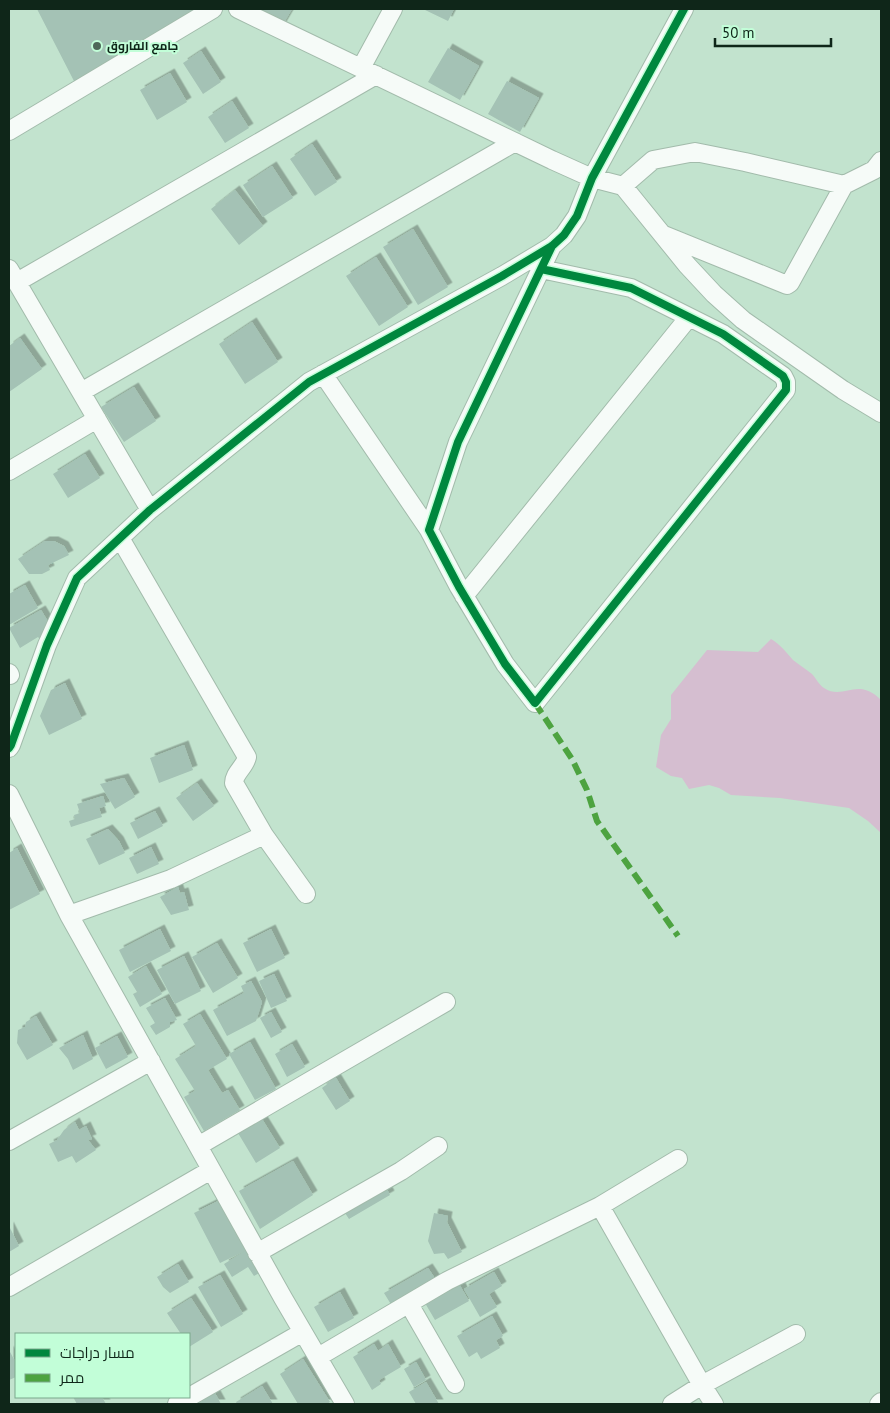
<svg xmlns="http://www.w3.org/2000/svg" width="890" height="1413" font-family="'PT Sans',Cairo,sans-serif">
<defs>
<filter id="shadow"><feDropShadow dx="4.5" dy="-4.5" stdDeviation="0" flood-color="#0004"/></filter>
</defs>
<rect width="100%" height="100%" fill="#c2e3ce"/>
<path fill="#d5bed0" d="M771,639C781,645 786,652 793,660C799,665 806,669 812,674C816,678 819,685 824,688C844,701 857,676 881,700V833L868,821L849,808L780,798L731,795L719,788L709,785L689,789L682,778L671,776L656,767L661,735L671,719V695L707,650L758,652Z"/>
<path fill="#a4c2b5" filter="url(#shadow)" d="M37,9H200L75,83Z
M251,9H292L282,26Z
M423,9H454L448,21Z
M448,48L479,66L460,100L428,82Z
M201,51L221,82L203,94L183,63Z
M170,73L187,102L157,120L140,90Z
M507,81L539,98L520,132L488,114Z
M232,101L249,128L225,143L208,117Z
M312,144L337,182L315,196L290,159Z
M272,166L293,198L263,217L243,185Z
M235,190L263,226L239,245L211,209Z
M413,229L448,287L418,305L383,247Z
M376,257L408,307L379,326L346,276Z
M252,322L278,362L245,384L219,344Z
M20,338L42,369L9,392V346Z
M134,387L156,421L124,442L101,407Z
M85,454L100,478L68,498L53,474Z
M45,541H54L64,546L69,555L48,565L50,570L42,574H29L18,559Z
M25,585L38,608L9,625V594Z
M41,610L50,625L44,644L38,637L20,648L9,628Z
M65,683L82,719L49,735L40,716L51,690Z
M184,745L193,770L159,783L150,758Z
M124,778L135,797L115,809L100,784Z
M197,783L214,806L193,821L176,798Z
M103,796L106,806L99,808L102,817L71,827L69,821L75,819L74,815L80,813L77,804Z
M155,811L163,826L138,839L130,823Z
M108,829L119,841L125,853L99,865L86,839Z
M151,847L159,864L137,874L129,858Z
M17,848L40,894L9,910V853Z
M178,887L180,893L184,892L189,910L171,915L160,897Z
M160,929L171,951L130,972L119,950Z
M271,929L285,958L257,972L243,943Z
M217,943L238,978L213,993L192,957Z
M184,956L201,991L175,1004L157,970Z
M146,966L162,994L140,1007L133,994L137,992L128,977Z
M274,974L287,1001L271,1008L259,981Z
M251,981L262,1002L256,1021L227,1036L213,1010L244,993L241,986Z
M165,998L177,1020L170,1022V1027L156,1035L150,1026L155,1023L146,1008Z
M271,1012L282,1032L271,1038L260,1018Z
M200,1014L227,1059L208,1070L222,1093L228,1090L240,1110L204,1131L184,1097L195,1091L175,1059L196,1046L183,1024Z
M36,1016L53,1045L27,1060L17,1043L18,1030L25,1027L26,1022Z
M83,1035L93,1059L73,1070L68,1059L59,1048Z
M117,1036L128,1057L106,1069L95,1048Z
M250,1042L276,1089L255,1100L229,1054Z
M292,1044L305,1067L287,1077L275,1054Z
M333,1073L350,1101L336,1110L322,1088L330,1082L326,1077Z
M262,1119L280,1148L256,1163L238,1133Z
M75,1122L79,1130L86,1126L92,1139L88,1140L96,1150L76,1163L72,1156L58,1162L49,1144L57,1140L64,1130Z
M293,1161L313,1195L260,1229L239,1191Z
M385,1186L390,1195L349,1219L343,1210Z
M226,1197L261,1272L254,1276L248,1267L232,1277L224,1264L245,1251L220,1263L194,1213Z
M434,1213L448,1216L447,1222L462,1252L448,1259L444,1253L434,1254L428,1241Z
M9,1226L19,1246L9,1252Z
M178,1264L189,1282L170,1293L163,1287L157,1277Z
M428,1268L436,1280L392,1306L384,1293Z
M494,1272L502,1286L489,1294L497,1307L480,1317L464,1289Z
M220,1275L243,1314L221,1327L198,1287Z
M459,1284L469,1301L435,1320L425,1303Z
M340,1292L354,1318L328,1332L314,1307Z
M191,1298L213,1332L189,1347V1334H181L167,1313Z
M492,1316L503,1336L496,1340L500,1348L481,1359L477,1352L469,1357L457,1336Z
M374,1344L378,1351L388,1344L401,1367L379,1380L381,1384L372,1390L353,1357Z
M9,1350L16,1363V1377L9,1380Z
M303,1359L330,1402L327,1404H298L280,1374Z
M416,1362L426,1380L414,1387L404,1369Z
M426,1382L439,1404H416L409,1392Z
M262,1386L273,1404H237L236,1402Z
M215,1393L221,1404H197Z
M73,1397H102L106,1404H77Z"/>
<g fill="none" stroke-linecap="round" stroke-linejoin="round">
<defs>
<path id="street" d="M238,9L552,160L592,178L623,186L687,265L714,294L743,320L843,390L881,413
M361,68L393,9
M9,131L213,9
M623,186L653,160L695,152L745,162L844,185L874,170L881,161
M664,235L787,285L790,283L844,185
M9,269L150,510
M541,269L631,288L723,334L783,376L786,382V390L535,703L505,664L459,587L429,530L458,442L552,246
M17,282L376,75
M323,374L429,530
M81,392L515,142
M9,471L97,419
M120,538L247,757C245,767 234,773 234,783L264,835L306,894
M464,596L689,317
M9,673L10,675
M9,748L11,745L47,645L77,578L150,510L309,382L502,276L552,246L564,235L577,216L592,178L684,9
M9,794L69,915L283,1298L345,1404
M69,915L171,879L264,835
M9,1141L151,1061
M198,1146L446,1002
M600,1206L678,1159
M257,1253L401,1171L438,1146
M9,1287L211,1170
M409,1304L455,1384
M318,1357L447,1281L600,1206L702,1385L672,1404
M177,1404L303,1332
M714,1404L702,1385L796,1334
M879,1404L881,1402"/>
</defs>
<use href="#street" stroke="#a2bbab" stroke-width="20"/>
<use href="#street" stroke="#f6fbf8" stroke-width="18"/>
<path stroke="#4da340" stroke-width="6" stroke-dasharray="12 6" stroke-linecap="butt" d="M535,703L572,759L587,790L597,821L678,936"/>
<defs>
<path id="cycleway" d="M541,269L631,288L723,334L783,376L786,382V390L535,703L505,664L459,587L429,530L458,442L552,246
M9,748L11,745L47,645L77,578L150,510L309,382L502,276L552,246L564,235L577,216L592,178L684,9"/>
</defs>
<use href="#cycleway" stroke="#c2fed8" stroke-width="11"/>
<use href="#cycleway" stroke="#00873e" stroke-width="8"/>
</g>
<circle fill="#4e6858" stroke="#c2fed8" stroke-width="2" cx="97" cy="46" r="5"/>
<g text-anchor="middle" stroke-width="4" stroke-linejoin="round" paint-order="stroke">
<g font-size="12" font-weight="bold" fill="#0f2619" stroke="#c2fed8" text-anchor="start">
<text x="107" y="50">جامع الفاروق</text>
</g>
</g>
<rect width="890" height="1413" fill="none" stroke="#0f2619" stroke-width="20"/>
<rect x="15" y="1333" width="175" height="65" fill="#c2fed8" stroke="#7aa88c"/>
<rect x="25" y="1349" width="25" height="8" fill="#00873e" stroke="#7aa88c"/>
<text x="60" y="1358" font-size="15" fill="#0f2619">مسار دراجات</text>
<rect x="25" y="1374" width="25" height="8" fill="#4da340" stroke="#7aa88c"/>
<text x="60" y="1383" font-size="15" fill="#0f2619">ممر</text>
<path d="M715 38v8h116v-8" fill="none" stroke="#0f2619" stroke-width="2.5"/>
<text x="722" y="38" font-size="15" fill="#0f2619" stroke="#c2fed8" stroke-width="4" paint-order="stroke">50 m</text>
</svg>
